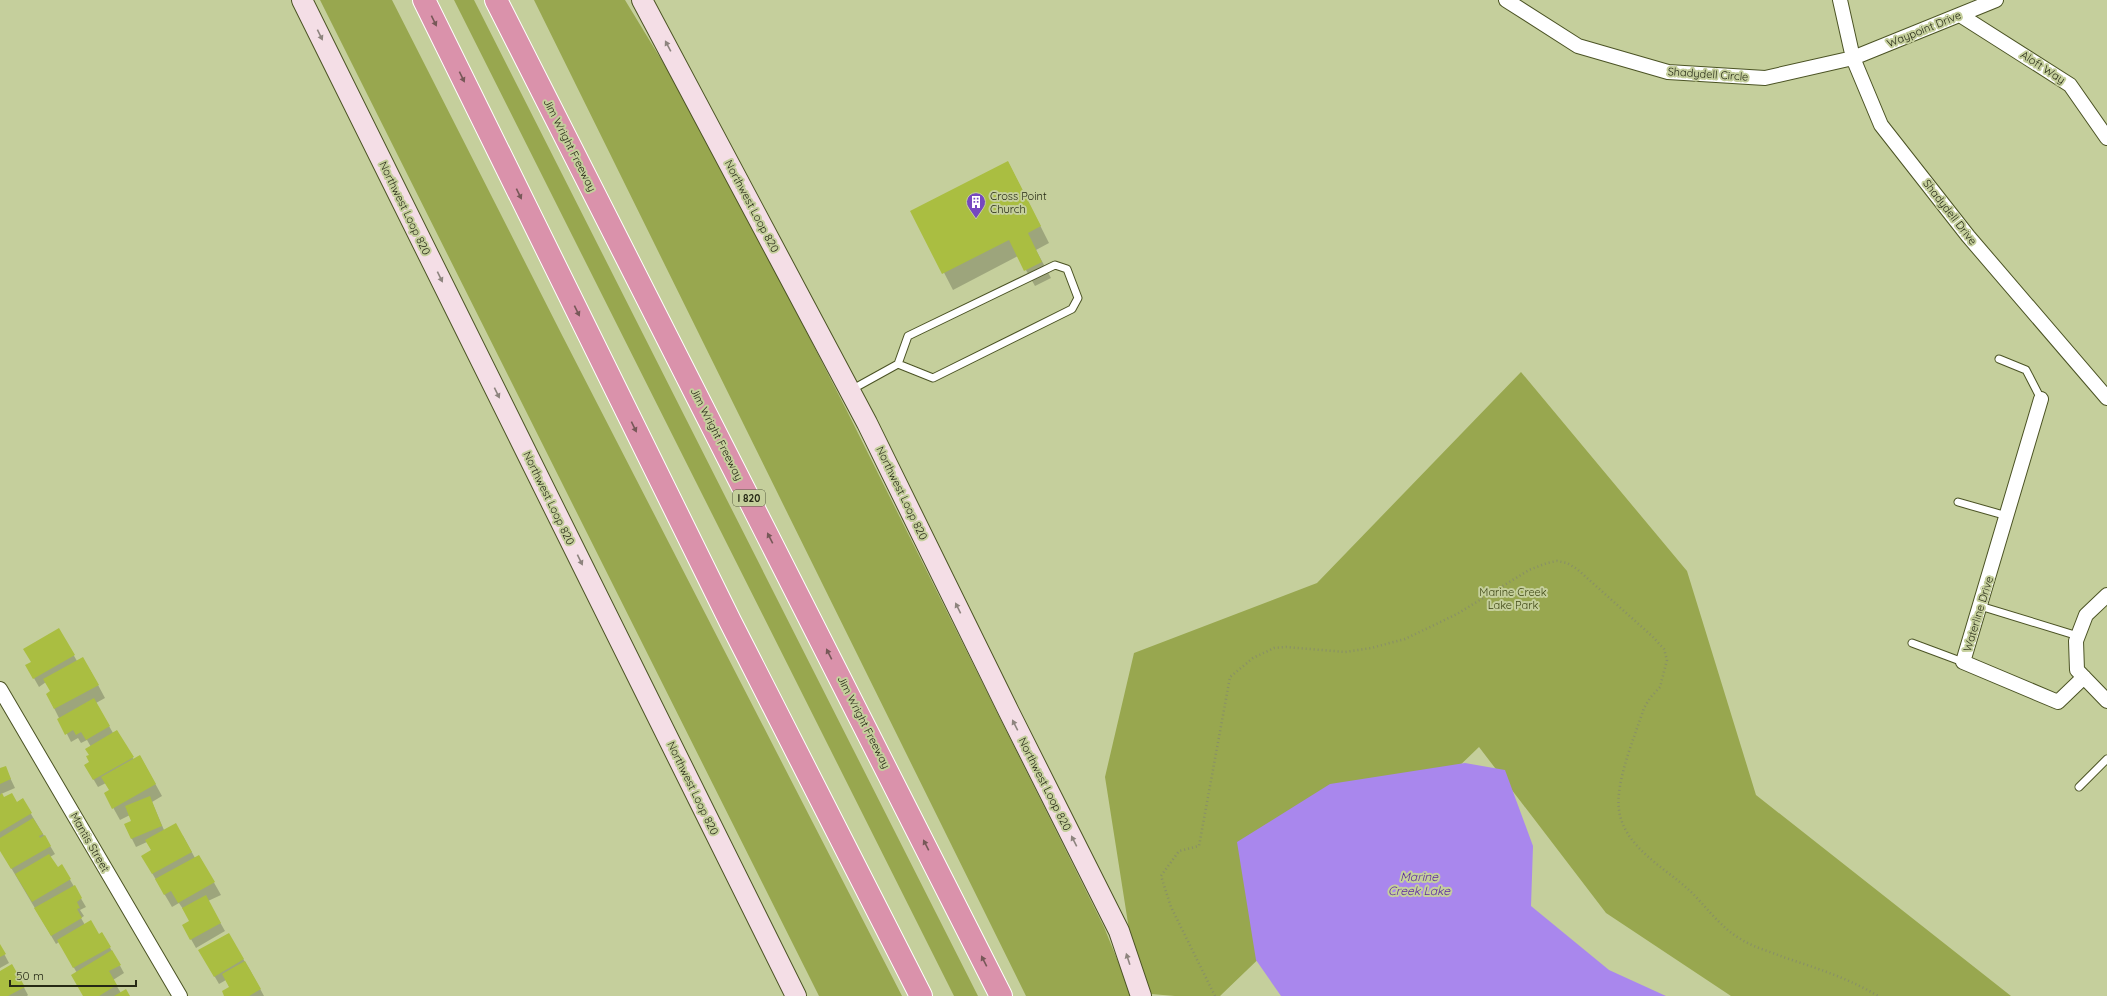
<svg xmlns="http://www.w3.org/2000/svg" width="2107" height="996" font-family="Quicksand,sans-serif">
<rect width="100%" height="100%" fill="#c5cf9c"/>
<path fill="#98a74f" d="M320,0H392L563,337L902,996H819Z
M454,0H474L978,996H954Z
M534,0H625L698,120L847,411L1104,927L1132,996H1026Z
M1521,372L1687,571L1756,795L2011,996H1731L1606,913L1479,747L1220,996H1175L1139,993L1105,777L1134,653L1317,583Z"/>
<path fill="#a987ed" d="M1465,763L1505,770L1533,846L1531,906L1609,970L1666,996H1281L1256,960L1237,842L1330,784Z"/>
<path fill="#0003" d="M1008,162L1049,243L1036,250L1051,278L1035,286L1018,256L953,290L912,211Z
M59,630L77,661L90,670L105,698L96,703L113,733L117,731L134,760L140,756L162,796L152,802L164,830L183,836L195,858L199,856L221,895L208,901L225,931L196,948L183,925L191,921L179,903L172,907L152,873V851L147,842L136,847L125,825L132,822L130,815L120,820L105,793L110,790L106,783L98,787L85,765L90,762L91,747L87,740L81,743L78,738L71,742L47,694L51,692L46,682L39,687L27,666L32,662Z
M5,767L15,788L1,794L4,798L16,803L22,799L55,854L50,857L57,869L62,866L86,907L80,910L84,916L81,918L85,925L98,935L102,933L124,973L113,980L121,993L129,996H84L77,973L59,942L56,944L0,849V770Z
M228,934L250,970L264,996H225L230,988L226,980L219,984L200,951Z
M0,946L9,963L0,968Z
M12,965L28,995L27,996H0V972Z"/>
<path fill="#aabe41" d="M1008,161L1041,226L1028,233L1042,262L1024,271L1009,240L942,274L910,211Z
M59,628L75,655L33,679L25,665L31,662L23,649Z
M83,657L99,685L54,709L46,694L50,691L43,679Z
M94,698L110,726L86,740L81,732L76,735L73,730L65,735L57,719Z
M117,730L134,757L93,780L84,765L89,762L86,756L89,755L85,749Z
M140,755L156,784L112,809L104,793L109,790L101,777Z
M6,766L11,779L0,784V768Z
M2,793L4,797L12,793L17,802L23,798L32,813L0,832V795Z
M150,796L162,826L131,839L124,824L131,821L125,806Z
M33,818L43,834L39,836L40,838L45,835L51,846L11,869L0,851V838Z
M176,823L192,852L152,874L141,856L151,850L145,840Z
M49,854L58,867L62,864L71,879L32,902L15,874Z
M199,855L215,882L178,903L171,891L164,895L155,879Z
M75,885L82,898L77,902L80,908L77,909L82,918L51,936L34,908Z
M206,895L221,923L190,940L182,925L189,921L182,908Z
M91,920L99,934L102,932L111,947L73,968L57,940Z
M229,933L244,959L214,977L198,950Z
M0,944L6,954L0,957Z
M112,950L121,965L109,971L117,985L99,996H83L71,975Z
M245,961L261,989L249,996H224L222,991L229,987L222,974Z
M12,964L25,987L8,996H0V971Z
M126,989L130,996H114Z"/>
<g fill="none" stroke-linecap="round" stroke-linejoin="round">
<defs>
<path id="service" d="M1999,359L2026,370L2041,399
M851,390L898,364L908,336L1055,265L1067,269L1078,298L1072,309L933,378L898,364
M1958,502L2007,516
M1980,606L2078,636
M1912,643L1963,662
M2079,787L2107,759"/>
<path id="minor" d="M1506,0L1578,46L1668,72L1765,78L1853,58L1996,0
M1840,0L1853,58L1881,125L1968,236L2107,398
M1960,15L2070,85L2107,138
M2041,399L1963,662L2058,702L2084,677
M2107,595L2086,615L2076,641L2077,670L2107,701
M0,689L180,996"/>
<path id="secondary" d="M302,0L796,996
M642,0L867,423L1009,712L1119,931L1141,996"/>
<path id="motorway" d="M424,0L730,621L921,996
M496,0L1001,996"/>
</defs>
<use href="#service" stroke="#4b5324" stroke-width="9"/>
<use href="#minor" stroke="#4b5324" stroke-width="16"/>
<use href="#secondary" stroke="#4b5324" stroke-width="22"/>
<use href="#motorway" stroke="#fff" stroke-width="24"/>
<path stroke="#888f68" stroke-width="2.5" stroke-dasharray="1 3" stroke-linecap="butt" d="M1215,996L1171,907L1161,876L1179,851L1199,846L1230,677L1253,658L1274,648L1286,647L1345,652L1371,648L1405,639L1457,614L1529,570L1547,563L1557,561L1567,563L1577,569L1652,636L1664,649L1667,660L1660,687L1650,698L1644,708C1635,736 1615,782 1619,810C1624,847 1664,867 1689,890C1706,906 1719,926 1739,938C1752,947 1769,951 1783,957C1816,968 1848,978 1878,996"/>
<use href="#service" stroke="#fff" stroke-width="7"/>
<use href="#minor" stroke="#fff" stroke-width="14"/>
<use href="#secondary" stroke="#f4dee6" stroke-width="20"/>
<use href="#motorway" stroke="#da92ab" stroke-width="22"/>
</g>
<defs><path id="oneway-solid" d="M-6-.8H1V-3.2L6.5 0L1 3.2V.8H-6Z"/></defs>
<g fill="#775858">
<use href="#oneway-solid" transform="translate(434 21) rotate(64)"/>
<use href="#oneway-solid" transform="translate(462 77) rotate(64)"/>
<use href="#oneway-solid" transform="translate(519 194) rotate(64)"/>
<use href="#oneway-solid" transform="translate(577 311) rotate(64)"/>
<use href="#oneway-solid" transform="translate(634 427) rotate(64)"/>
<use href="#oneway-solid" transform="translate(770 538) rotate(-117)"/>
<use href="#oneway-solid" transform="translate(829 654) rotate(-117)"/>
<use href="#oneway-solid" transform="translate(926 845) rotate(-117)"/>
<use href="#oneway-solid" transform="translate(984 961) rotate(-117)"/>
</g>
<g fill="#8d847e">
<use href="#oneway-solid" transform="translate(320 35) rotate(64)"/>
<use href="#oneway-solid" transform="translate(668 46) rotate(-118)"/>
<use href="#oneway-solid" transform="translate(440 277) rotate(64)"/>
<use href="#oneway-solid" transform="translate(497 393) rotate(64)"/>
<use href="#oneway-solid" transform="translate(580 560) rotate(64)"/>
<use href="#oneway-solid" transform="translate(958 608) rotate(-116)"/>
<use href="#oneway-solid" transform="translate(1015 725) rotate(-117)"/>
<use href="#oneway-solid" transform="translate(1074 841) rotate(-117)"/>
<use href="#oneway-solid" transform="translate(1128 959) rotate(-108)"/>
</g>
<defs>
<symbol id="building-pin" viewBox="-11 -11 22 30"><path d="M0 17L-7.5 6A9.5 9.5 0 1 1 7.5 6Z" fill="#7648c0" stroke="#c5cf9c"/><path d="M-4-6H4V6H1V3H-1V6H-4ZM-2.5-4.3h1.7v1.8h-1.7ZM.8-4.3h1.7v1.8H.8ZM-2.5-1h1.7V.8h-1.7ZM.8-1h1.7V.8H.8Z" fill="#fff"/></symbol>
</defs>
<g fill-rule="evenodd">
<use href="#building-pin" x="965" y="191" width="22" height="30"/>
</g>
<g text-anchor="middle" stroke-width="4" stroke-linejoin="round" paint-order="stroke">
<rect fill="#c5cf9c" stroke="#565b3e" stroke-width="1" x="733" y="490" width="32" height="16" rx="3"/>
<g font-size="10" font-weight="bold" fill="#262915">
<text x="749" y="502">I 820</text>
</g>
<g font-size="11" fill="#262915" stroke="#c5cf9c">
<text transform="translate(1924 29) rotate(-22)" y="4">Waypoint Drive</text>
<text transform="translate(2043 67) rotate(33)" y="4">Aloft Way</text>
<text transform="translate(1708 74) rotate(4)" y="4">Shadydell Circle</text>
<text transform="translate(570 145) rotate(63)" y="4">Jim Wright Freeway</text>
<text transform="translate(752 206) rotate(62)" y="4">Northwest Loop 820</text>
<text transform="translate(405 208) rotate(64)" y="4">Northwest Loop 820</text>
<text transform="translate(1950 212) rotate(52)" y="4">Shadydell Drive</text>
<text transform="translate(717 434) rotate(63)" y="4">Jim Wright Freeway</text>
<text transform="translate(902 493) rotate(64)" y="4">Northwest Loop 820</text>
<text transform="translate(549 498) rotate(64)" y="4">Northwest Loop 820</text>
<text transform="translate(1978 614) rotate(-73)" y="4">Waterline Drive</text>
<text transform="translate(864 722) rotate(63)" y="4">Jim Wright Freeway</text>
<text transform="translate(1045 784) rotate(63)" y="4">Northwest Loop 820</text>
<text transform="translate(693 788) rotate(64)" y="4">Northwest Loop 820</text>
<text transform="translate(90 842) rotate(60)" y="4">Mantis Street</text>
</g>
<g font-size="11" fill="#262915" stroke="#c5cf9c" text-anchor="start">
<text x="990" y="200">Cross Point<tspan x="990" dy="13">Church</tspan></text>
</g>
<g font-size="11" fill="#3d4513" stroke="#c5cf9c">
<text x="1513" y="596">Marine Creek<tspan x="1513" dy="13">Lake Park</tspan></text>
</g>
<g font-size="12" font-style="italic" fill="#5d2ba1" stroke="#c5cf9c">
<text x="1419" y="881">Marine<tspan x="1419" dy="14">Creek Lake</tspan></text>
</g>
</g>
<path d="M10 980v6h126v-6" fill="none" stroke="#262915" stroke-width="2"/>
<text x="16" y="980" font-size="12" fill="#262915" stroke="#c5cf9c" stroke-width="3" paint-order="stroke">50 m</text>
</svg>
